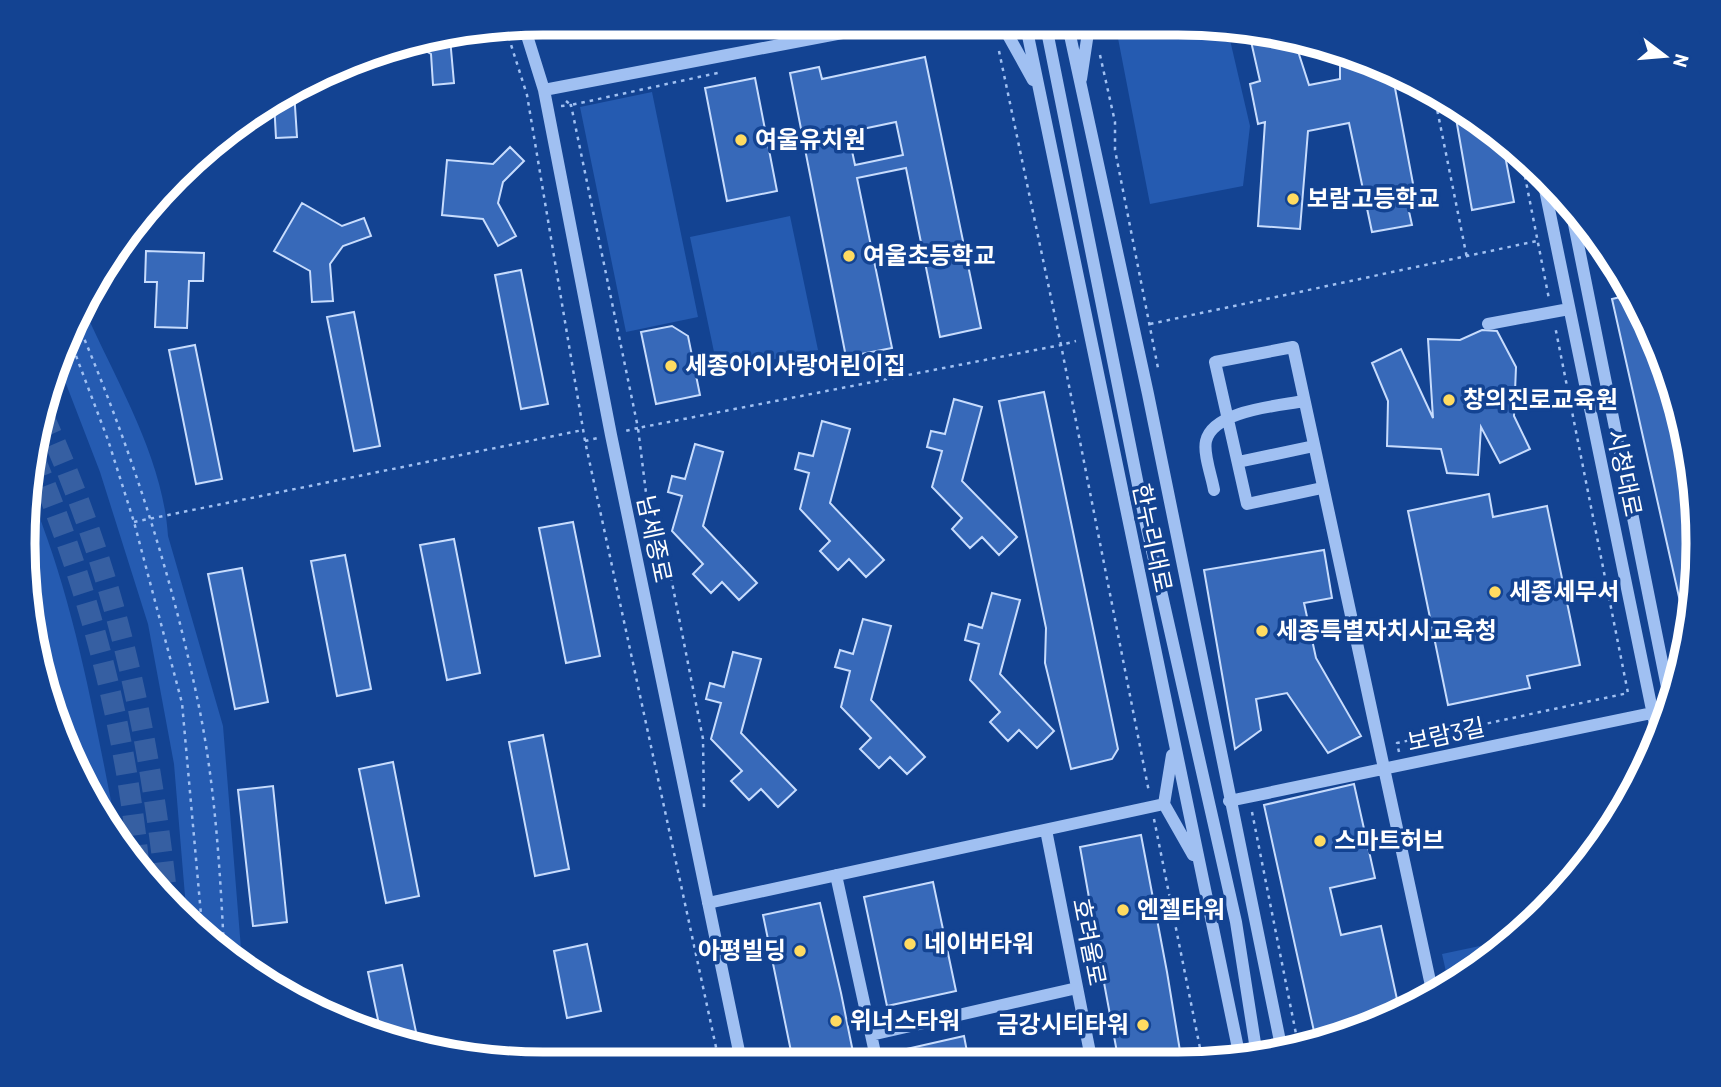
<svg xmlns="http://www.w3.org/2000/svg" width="1721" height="1087" font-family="Barlow,'Noto Sans KR',sans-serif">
<rect width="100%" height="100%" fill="#134392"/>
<path fill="#255bb1" d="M1120,26L1227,27L1250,126L1243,186L1150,204L1117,33Z
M652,92L698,317L626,332L580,107Z
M790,216L818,350L718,371L690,237Z
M85,311C117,383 163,457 168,536L223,726L242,961L200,935L187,920L174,764L148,624L100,472L58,363Z
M28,489C71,589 91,699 112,806L101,813L40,678L24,510Z
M1513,939L1495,956L1449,985L1442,954Z"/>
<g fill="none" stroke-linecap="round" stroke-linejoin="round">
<path stroke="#92baf5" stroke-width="5" d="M31,585L69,741"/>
</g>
<path fill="#3769b9" stroke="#c7dcfd" stroke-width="2" fill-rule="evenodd" d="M1248,28L1295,42L1309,85L1340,79V56L1392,72L1417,205L1408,207L1412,225L1372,232L1349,123L1308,131L1300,229L1258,226L1265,122L1258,124L1250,84L1260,81Z
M450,38L454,83L433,85L431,54L413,44Z
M925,57L981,328L940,337L906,168L857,178L892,348L846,357L790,73L819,67L822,79ZM896,122L903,155L855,165L848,132Z
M755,78L777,191L727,201L705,88Z
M294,91L297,137L276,138L274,101Z
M1454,107L1502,140L1514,202L1472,210Z
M510,147L524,161L503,182L498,203L516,236L498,246L483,219L442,215L447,160L493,164Z
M302,203L342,226L364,218L371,236L343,246L330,264L333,301L312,302L310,271L274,251Z
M146,251L204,253L203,281H189L187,328L155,327L157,282H145Z
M521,270L548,404L521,409L495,275Z
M1633,294L1644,313L1680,408L1697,509L1694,611L1688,637L1612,299Z
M354,312L380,446L354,451L327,317Z
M672,326L688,336L700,395L656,404L641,332Z
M1482,330L1497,331L1516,367L1514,416L1530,449L1500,463L1481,427L1478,475L1447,473L1441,449L1387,446L1388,401L1372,363L1401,349L1433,418L1428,339L1460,340Z
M195,345L222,479L196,484L169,350Z
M1044,392L1118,749L1112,759L1071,769L1045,663L1046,628L999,401Z
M954,399L982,407L962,481L1017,537L999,555L982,537L970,548L952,529L962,518L932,487L942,451L927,447L931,431L945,434Z
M822,421L850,429L830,503L884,560L866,577L849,559L838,570L820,551L830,541L800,509L809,473L795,469L799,453L813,456Z
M695,444L723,452L703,526L757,583L739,600L722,582L711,593L693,574L703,564L672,531L682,496L668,492L672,476L685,479Z
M1489,494L1493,517L1547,506L1580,665L1527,676L1530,688L1448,705L1408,511Z
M573,522L600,656L566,663L539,528Z
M454,539L480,673L447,680L420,545Z
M1324,550L1332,598L1304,603L1316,658L1361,736L1328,753L1287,693L1256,699L1261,730L1235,749L1204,570Z
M345,555L371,689L337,696L311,561Z
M242,568L268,702L235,709L208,574Z
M992,593L1020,600L1000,674L1054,731L1037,748L1019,730L1008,741L990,722L1000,712L970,680L979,644L965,640L969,624L982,628Z
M863,619L891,626L871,700L925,757L907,774L890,757L879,768L860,749L871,738L841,707L850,671L835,667L840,650L853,654Z
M733,652L761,659L741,733L796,790L778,807L761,789L749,800L731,781L742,771L711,739L721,703L706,699L710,683L724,687Z
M543,735L569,869L535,876L509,742Z
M393,762L419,896L386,903L359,769Z
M1354,784L1375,878L1330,888L1341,935L1381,926L1400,1013L1317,1045L1264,805Z
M273,786L287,922L253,926L238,790Z
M1141,835L1167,972L1182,1063H1119L1105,988L1080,847Z
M933,882L956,991L887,1006L864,897Z
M820,903L841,993L855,1062L793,1061L763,915Z
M587,944L601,1011L567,1018L554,951Z
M402,965L416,1032L391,1037L381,1034L368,972Z
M964,1036L969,1062H905L902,1050Z"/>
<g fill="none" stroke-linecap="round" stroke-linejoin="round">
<path stroke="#365fa2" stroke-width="21" stroke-dasharray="21 10" stroke-linecap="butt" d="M43,415C116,575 148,724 167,897
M34,457C89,589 125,724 139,866"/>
<path stroke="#a0c0f2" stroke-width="2.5" stroke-dasharray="3.5 5" stroke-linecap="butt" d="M506,29L527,95L585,441L719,1061
M896,34L934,25
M999,51L1061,345L1076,341
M1100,55L1115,122V150L1158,368
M1434,94L1467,258
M566,101L571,105L722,72
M561,106L571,105L638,428L625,431
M1520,151L1549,299
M78,324C130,446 171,572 198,702C215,783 220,868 224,950
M1150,324L1537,241
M70,340L108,440L134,522L182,703L203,937
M585,441L598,438
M134,522L583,430
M1399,752L1397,743L1628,693L1555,326
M704,807L703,739L661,527L647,501L638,428L1061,345L1149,792
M1252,812L1299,1049
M1154,819L1203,1063"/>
<path stroke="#a0c0f2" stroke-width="12" d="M524,26L544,90L611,435L741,1061
M1003,26L1033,80
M1026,26L1240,1058
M1046,26L1145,520L1236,922L1257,1056
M1068,26L1148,394L1282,1051
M1081,79L1089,26
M544,90L884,25
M1542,175L1658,739
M1570,204L1671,707
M1488,324L1569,309
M1238,462L1314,446
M1322,488L1247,504L1215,362L1293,347L1433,995
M1214,490C1212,477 1203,454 1206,441C1213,410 1279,406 1304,401
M1172,755L1164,804L1193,855
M1229,801L1671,709
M1046,830L1092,1063
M836,875L877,1062
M708,903L1164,804
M871,1035L1077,988"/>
</g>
<g fill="#ffdb61" stroke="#134392" stroke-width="2.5">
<circle cx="741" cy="140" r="7"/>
<circle cx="1293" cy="199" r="7"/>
<circle cx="849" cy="256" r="7"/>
<circle cx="671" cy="366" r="7"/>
<circle cx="1449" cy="400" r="7"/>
<circle cx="1495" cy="592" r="7"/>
<circle cx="1262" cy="631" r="7"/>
<circle cx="1320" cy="841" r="7"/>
<circle cx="1123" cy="910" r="7"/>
<circle cx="910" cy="944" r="7"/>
<circle cx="800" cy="951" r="7"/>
<circle cx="836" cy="1021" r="7"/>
<circle cx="1143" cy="1025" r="7"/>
</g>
<g text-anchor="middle" stroke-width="7" stroke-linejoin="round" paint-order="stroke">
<g font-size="24" font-weight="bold" fill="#fff" stroke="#134392" text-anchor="start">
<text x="755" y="148">여울유치원</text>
<text x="1307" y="207">보람고등학교</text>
<text x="863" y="264">여울초등학교</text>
<text x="685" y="374">세종아이사랑어린이집</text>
<text x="1463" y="408">창의진로교육원</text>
<text x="1509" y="600">세종세무서</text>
<text x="1276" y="639">세종특별자치시교육청</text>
<text x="1334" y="849">스마트허브</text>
<text x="1137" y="918">엔젤타워</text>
<text x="924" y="952">네이버타워</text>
<text x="786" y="959" text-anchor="end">아평빌딩</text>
<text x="850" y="1029">위너스타워</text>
<text x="1129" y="1033" text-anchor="end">금강시티타워</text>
</g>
<g font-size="24" fill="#fff" stroke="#134392">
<text transform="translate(1624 473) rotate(78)" y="8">시청대로</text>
<text transform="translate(1152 538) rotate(78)" y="8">한누리대로</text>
<text transform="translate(654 539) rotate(78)" y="8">남세종로</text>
<text transform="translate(1446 735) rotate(-12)" y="8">보람3길</text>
<text transform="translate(1089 942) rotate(79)" y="8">호려울로</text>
</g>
</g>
<path d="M0 0H1721V1087H0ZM543 35H1178A508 508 0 0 1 1686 543V544A508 508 0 0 1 1178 1052H543A508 508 0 0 1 35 544V543A508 508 0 0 1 543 35Z" fill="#134392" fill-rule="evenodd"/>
<path fill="none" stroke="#fff" stroke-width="9" d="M543 35H1178A508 508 0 0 1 1686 543V544A508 508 0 0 1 1178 1052H543A508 508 0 0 1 35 544V543A508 508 0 0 1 543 35Z"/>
<g transform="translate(1665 56) rotate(106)" stroke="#134392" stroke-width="5" paint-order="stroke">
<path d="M0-5L12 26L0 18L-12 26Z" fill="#ffffff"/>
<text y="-10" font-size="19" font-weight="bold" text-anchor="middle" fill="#ffffff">N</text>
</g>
</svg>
